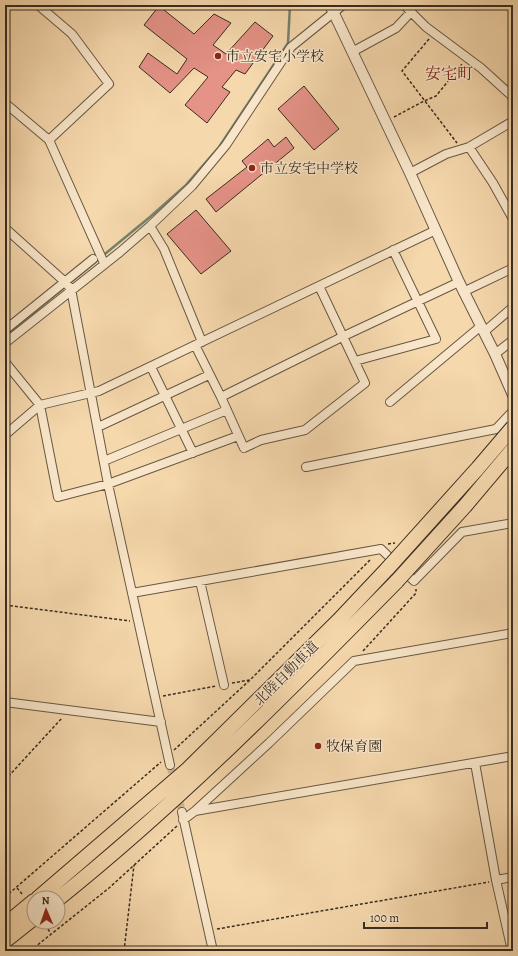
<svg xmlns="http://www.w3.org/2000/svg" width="518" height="956" font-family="Alegreya,'Noto Serif JP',serif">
<rect width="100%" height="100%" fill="#f6d8ad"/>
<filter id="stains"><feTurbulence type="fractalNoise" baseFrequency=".005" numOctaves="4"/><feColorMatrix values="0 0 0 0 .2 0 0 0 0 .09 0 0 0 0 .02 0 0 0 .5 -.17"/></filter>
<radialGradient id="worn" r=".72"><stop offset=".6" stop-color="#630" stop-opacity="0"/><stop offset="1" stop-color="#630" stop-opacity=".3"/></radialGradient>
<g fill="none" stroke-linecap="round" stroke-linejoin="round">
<path stroke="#758270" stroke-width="2.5" d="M5,336L150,217L185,186L219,147L288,43L290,5"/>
</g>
<path fill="#e59287" stroke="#372d20" d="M159,6L194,34L214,14L231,23L213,45L226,54L255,22L273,36L245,74L236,70L222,87L230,92L207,123L185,105L208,77L194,68L170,93L139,67L148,53L177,74L187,59L144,25Z
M304,86L339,129L314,150L278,109Z
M286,137L294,148L216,212L206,199L247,167L242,161L268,139L274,147Z
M196,210L231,251L201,274L167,234Z"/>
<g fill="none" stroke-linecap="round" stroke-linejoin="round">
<path stroke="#d0b691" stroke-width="8" stroke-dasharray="8 4" stroke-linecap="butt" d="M170,765L182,812"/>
<defs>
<path id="minor" d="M38,5L72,34L109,84L49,140
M404,5L426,27L481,68L513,97
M352,52L396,28L411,12
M5,103L49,140L104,263
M469,147L493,183L513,219
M410,173L446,154L469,147L513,121
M150,226L164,249L202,342
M5,228L64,281L71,289L108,484L170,765
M463,292L513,268
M5,330L93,259
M484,332L513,307
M5,343L120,252L150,226L192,186L226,145L291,47L343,5
M195,345L221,397L244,448L261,440L305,430L365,383L319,286
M495,354L513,340
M355,361L436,339L393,250
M5,362L40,405L58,497L108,484L238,436
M151,367L193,453
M221,397L344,336L459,282
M390,402L481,326
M98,427L209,375
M5,435L40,405L99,391L436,230
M104,461L227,410
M306,467L496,429L513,411
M200,581L224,685
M132,593L381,549L414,581L462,532L513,523
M5,702L161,722
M475,763L496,880L512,951
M195,811L513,756
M182,812L213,951
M183,820L195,811L269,743L354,661L513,633
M496,880L513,877"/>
<path id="tertiary" d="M330,5L410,173L459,282L495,354L513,395"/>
<path id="motorway" d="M38,898L188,769L339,620L388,568
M58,899C179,802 289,691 397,581
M5,925L34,901
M5,941L34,918"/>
</defs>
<use href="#minor" stroke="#675843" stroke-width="10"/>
<use href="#tertiary" stroke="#675843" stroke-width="12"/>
<use href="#motorway" stroke="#372d20" stroke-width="16"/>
<path stroke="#372d20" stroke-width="1.5" stroke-dasharray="3 2" stroke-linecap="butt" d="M429,39L402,71L457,143
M394,117L424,101L436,96L462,64
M388,544L395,543
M5,605L130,621
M363,651L416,593V589
M232,683L250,680
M163,696L216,686
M174,750L251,679L371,559
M5,780L62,718
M17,888L22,894
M5,897L161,762
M48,929L51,934
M217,929L489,882
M30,951L109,888L177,826
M124,951L134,865"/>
<use href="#minor" stroke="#f9e6ca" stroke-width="8"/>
<use href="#tertiary" stroke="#f9e6ca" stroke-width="10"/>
<use href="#motorway" stroke="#f6d8ad" stroke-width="14"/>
<defs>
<path id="motorway-bridge" d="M388,568L478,468L513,427
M397,581L465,506L513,449"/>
</defs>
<use href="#motorway-bridge" stroke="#372d20" stroke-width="16" stroke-linecap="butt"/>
<use href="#motorway-bridge" stroke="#f6d8ad" stroke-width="14"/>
</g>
<g fill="#8f2418" stroke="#f9e6ca" stroke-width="1.5">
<circle cx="218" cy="56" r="4"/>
<circle cx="252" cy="168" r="4"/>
<circle cx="318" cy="746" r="4"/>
</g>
<g text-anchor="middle" stroke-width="3" stroke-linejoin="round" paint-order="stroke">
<g font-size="14" fill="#372d20" stroke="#f9e6ca" text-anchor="start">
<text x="226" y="61">市立安宅小学校</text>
<text x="260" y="173">市立安宅中学校</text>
<text x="326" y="751">牧保育園</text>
</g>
<g font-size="14" fill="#372d20" stroke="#f9e6ca">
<text transform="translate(286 673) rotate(-45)" y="5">北陸自動車道</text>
</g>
<g font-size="16" fill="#7a1f14" stroke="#f9e6ca">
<text x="449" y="79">安宅町</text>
</g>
</g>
<rect width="518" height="956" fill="none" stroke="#f6d8ad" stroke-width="20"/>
<rect x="6" y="6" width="506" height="944" fill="none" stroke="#372d20" stroke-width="2"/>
<rect x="10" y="10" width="498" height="936" fill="none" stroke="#372d20"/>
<g transform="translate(46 910) rotate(358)"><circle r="19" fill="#f9e6ca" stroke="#ab9c86"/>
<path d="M0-3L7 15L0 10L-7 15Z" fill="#8f2418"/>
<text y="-6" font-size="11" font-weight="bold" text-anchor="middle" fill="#372d20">N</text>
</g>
<path d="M364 922v6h123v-6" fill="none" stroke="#372d20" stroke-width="2"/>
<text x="370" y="922" font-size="12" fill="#372d20" stroke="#f9e6ca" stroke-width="3" paint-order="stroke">100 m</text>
<rect width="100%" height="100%" filter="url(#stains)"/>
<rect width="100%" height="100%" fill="url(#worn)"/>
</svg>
